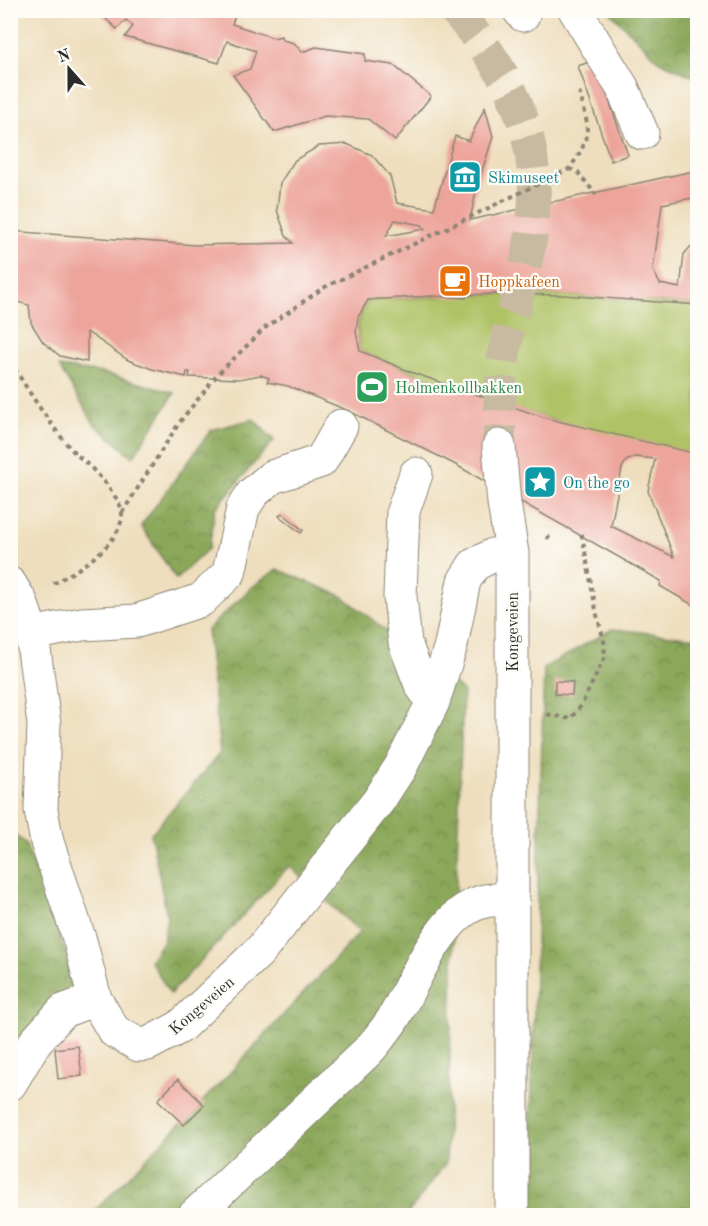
<svg xmlns="http://www.w3.org/2000/svg" width="708" height="1226" font-family="'Old Standard TT',serif">
<defs>
<pattern id="forest-crowns" width="20" height="18" patternUnits="userSpaceOnUse" patternTransform="scale(1.5)"><rect width="20" height="18" fill="#8ba85a"/><path d="M2 6a3 3 0 1 1 6 0M12 15a3 3 0 1 1 6 0" fill="none" stroke="#72894b"/></pattern>
</defs>
<rect width="100%" height="100%" fill="#fdfcf7"/>
<filter id="ink" filterUnits="userSpaceOnUse"><feTurbulence type="fractalNoise" baseFrequency=".0167" numOctaves="2"/><feDisplacementMap in="SourceGraphic" scale="12" xChannelSelector="R" yChannelSelector="G"/><feConvolveMatrix kernelMatrix="1 2 1 2 8 2 1 2 1" color-interpolation-filters="sRGB"/></filter>
<filter id="wash" filterUnits="userSpaceOnUse"><feTurbulence type="fractalNoise" baseFrequency=".008" numOctaves="4" result="noise"/><feDisplacementMap in="SourceGraphic" scale="24" xChannelSelector="R" yChannelSelector="G"/><feGaussianBlur stdDeviation="1.35" result="paint"/><feColorMatrix in="noise" values="0 0 0 0 0 0 0 0 0 0 0 0 0 0 0 0 0 1.4 0 .05"/><feComposite in="paint" operator="in"/></filter>
<g filter="url(#wash)">
<rect width="100%" height="100%" fill="#eedebd"/>
<path fill="#afc265" stroke="#6d7648" stroke-width="1.5" d="M493,294L563,295L697,305V454C582,433 469,397 360,351C356,330 357,319 368,300Z"/>
<path fill="url(#forest-crowns)" stroke="#5b6a42" stroke-width="1.5" d="M609,11H697V78L659,61Z
M59,367L103,373L175,393L133,457L95,425Z
M253,419L274,440L215,509L209,548L176,579L141,526L211,430Z
M277,569L342,596L463,691L446,1163L407,1215L90,1216L227,1076L360,932L289,866L170,994L150,960L163,941L167,917L151,834L220,753L207,630L251,588Z
M612,629L697,638V1215L528,1216L544,668Z
M11,832L25,843L79,989L11,1079Z"/>
<g id="blocks">
<path fill="#eda49b" fill-rule="evenodd" d="M96,10H237L232,24L274,38L281,36L282,40L294,43L302,52L316,47L365,54V61L393,65L431,96L395,141L368,119L325,116L274,132L233,75L250,69L256,51L227,41L219,63L125,37L133,26L126,20L117,29Z
M595,60L628,155L611,161L578,66Z
M485,107L493,137L477,186L470,220L698,170V197L662,204L653,270L660,284L680,288L684,254L698,239V305L563,295L493,294L466,295V298L432,296L368,300L358,317L356,332L360,351L416,374L549,419L698,454V608L660,586L661,581L456,465L349,411L288,386L267,382L269,378L261,375L239,379L189,377L190,372H187L186,377L152,369L128,360L87,332V362L60,356L43,342L31,323L29,305L10,300V231L195,245L293,243L286,236L277,210L280,183L295,160L319,146L347,144L372,155L390,176L397,203L434,209L455,136L469,141ZM395,220L422,225L425,229L386,236ZM635,457L655,459L648,491L674,557L611,526L622,468L626,461Z
M282,513L303,530L301,533L279,516Z
M555,681L573,682L572,695L555,694Z
M78,1046L82,1076L58,1079L55,1049Z
M178,1079L204,1105L184,1125L158,1100Z"/>
</g>
</g>
<g filter="url(#ink)">
<use href="#blocks" fill-opacity="0" stroke="#8c8474" stroke-width="1.5"/>
<g fill="none" stroke-linecap="round" stroke-linejoin="round">
<path stroke="#c7baa0" stroke-width="33" stroke-dasharray="33 16" stroke-linecap="butt" d="M455,10C520,84 548,154 528,253C521,289 508,323 503,360C499,389 500,418 499,446"/>
<defs>
<path id="minor" d="M519,10L523,15
M575,10L622,87L642,133
M499,446L504,503L512,553V1216
M416,474L403,511L400,597L405,643L421,685L433,702
M10,584L21,602L32,634L44,724L41,810L47,842L80,941L95,999L114,1031L139,1045L148,1044L180,1027L260,951L379,800L401,766L433,702L451,645L464,581L474,565L493,555L512,553
M32,634L82,624L137,621L201,600L229,573L243,508L253,493L272,477L321,461L341,426
M10,1084L35,1042L63,1011L95,999
M194,1216L370,1049C378,1039 386,1030 393,1019C413,986 440,910 485,901C493,899 504,900 513,900"/>
</defs>
<use href="#minor" stroke="#8c8474" stroke-width="35"/>
<path stroke="#8c8474" stroke-width="4" stroke-dasharray="4.5 4.5" stroke-linecap="butt" d="M569,169L578,172L596,195
M10,361C29,392 48,422 71,449C83,461 97,472 107,485C112,493 122,504 122,514C122,545 76,571 53,584
M122,513L179,423L218,374L265,328L323,288L569,169C592,138 590,128 579,92
M546,538L554,535
M547,714L570,719L581,706L604,659L605,645L597,615L581,530"/>
<use href="#minor" stroke="#fff" stroke-width="33"/>
</g>
</g>
<defs>
<symbol id="museum-square" viewBox="-11 -11 22 22"><rect x="-9" y="-9" width="18" height="18" rx="4" fill="#0f9aa8" stroke="#fdfcf7"/><path d="M0-6L6-3V-2H-6V-3ZM-5-1h2V3h-2ZM-1-1h2V3h-2ZM3-1h2V3H3ZM-6 4H6V6H-6Z" fill="#fff"/></symbol>
<symbol id="cafe-square" viewBox="-11 -11 22 22"><rect x="-9" y="-9" width="18" height="18" rx="4" fill="#e8710a" stroke="#fdfcf7"/><path d="M-5.5-4.5H6V0H3Q3 3.5 0 3.5H-2.5Q-5.5 3.5-5.5 0ZM3-3.2v2h1.7v-2ZM-6 4.5H4V6H-6Z" fill="#fff"/></symbol>
<symbol id="stadium-square" viewBox="-11 -11 22 22"><rect x="-9" y="-9" width="18" height="18" rx="4" fill="#2e9e5b" stroke="#fdfcf7"/><path d="M0-5a6.5 5 0 1 0 0 10a6.5 5 0 1 0 0-10ZM-3.5-1.8h7v3.6h-7Z" fill="#fff"/></symbol>
<symbol id="sight-square" viewBox="-11 -11 22 22"><rect x="-9" y="-9" width="18" height="18" rx="4" fill="#0f9aa8" stroke="#fdfcf7"/><path d="M0-6L1.8-2.2L6-1.7L2.9 1.2L3.7 5.4L0 3.3L-3.7 5.4L-2.9 1.2L-6-1.7L-1.8-2.2Z" fill="#fff"/></symbol>
</defs>
<g fill-rule="evenodd">
<use href="#museum-square" x="446" y="158" width="38" height="38"/>
<use href="#cafe-square" x="436" y="262" width="38" height="38"/>
<use href="#stadium-square" x="353" y="368" width="38" height="38"/>
<use href="#sight-square" x="521" y="463" width="38" height="38"/>
</g>
<g text-anchor="middle" stroke-width="4.5" stroke-linejoin="round" paint-order="stroke">
<g font-size="16" fill="#0d838f" stroke="#fdfcf7" text-anchor="start">
<text x="488" y="183">Skimuseet</text>
<text x="563" y="488">On the go</text>
</g>
<g font-size="16" fill="#c56008" stroke="#fdfcf7" text-anchor="start">
<text x="478" y="287">Hoppkafeen</text>
</g>
<g font-size="16" fill="#27864d" stroke="#fdfcf7" text-anchor="start">
<text x="395" y="393">Holmenkollbakken</text>
</g>
<g font-size="16" fill="#2b2b2b" stroke="#fdfcf7">
<text transform="translate(512 632) rotate(-90)" y="6">Kongeveien</text>
<text transform="translate(201 1005) rotate(-41)" y="6">Kongeveien</text>
</g>
</g>
<rect width="708" height="1226" fill="none" stroke="#fdfcf7" stroke-width="36"/>
<g transform="translate(69 69) rotate(339)" stroke="#fdfcf7" stroke-width="4.5" paint-order="stroke">
<path d="M0-4.5L10 22L0 15L-10 22Z" fill="#2b2b2b"/>
<text y="-9" font-size="16" font-weight="bold" text-anchor="middle" fill="#2b2b2b">N</text>
</g>
</svg>
